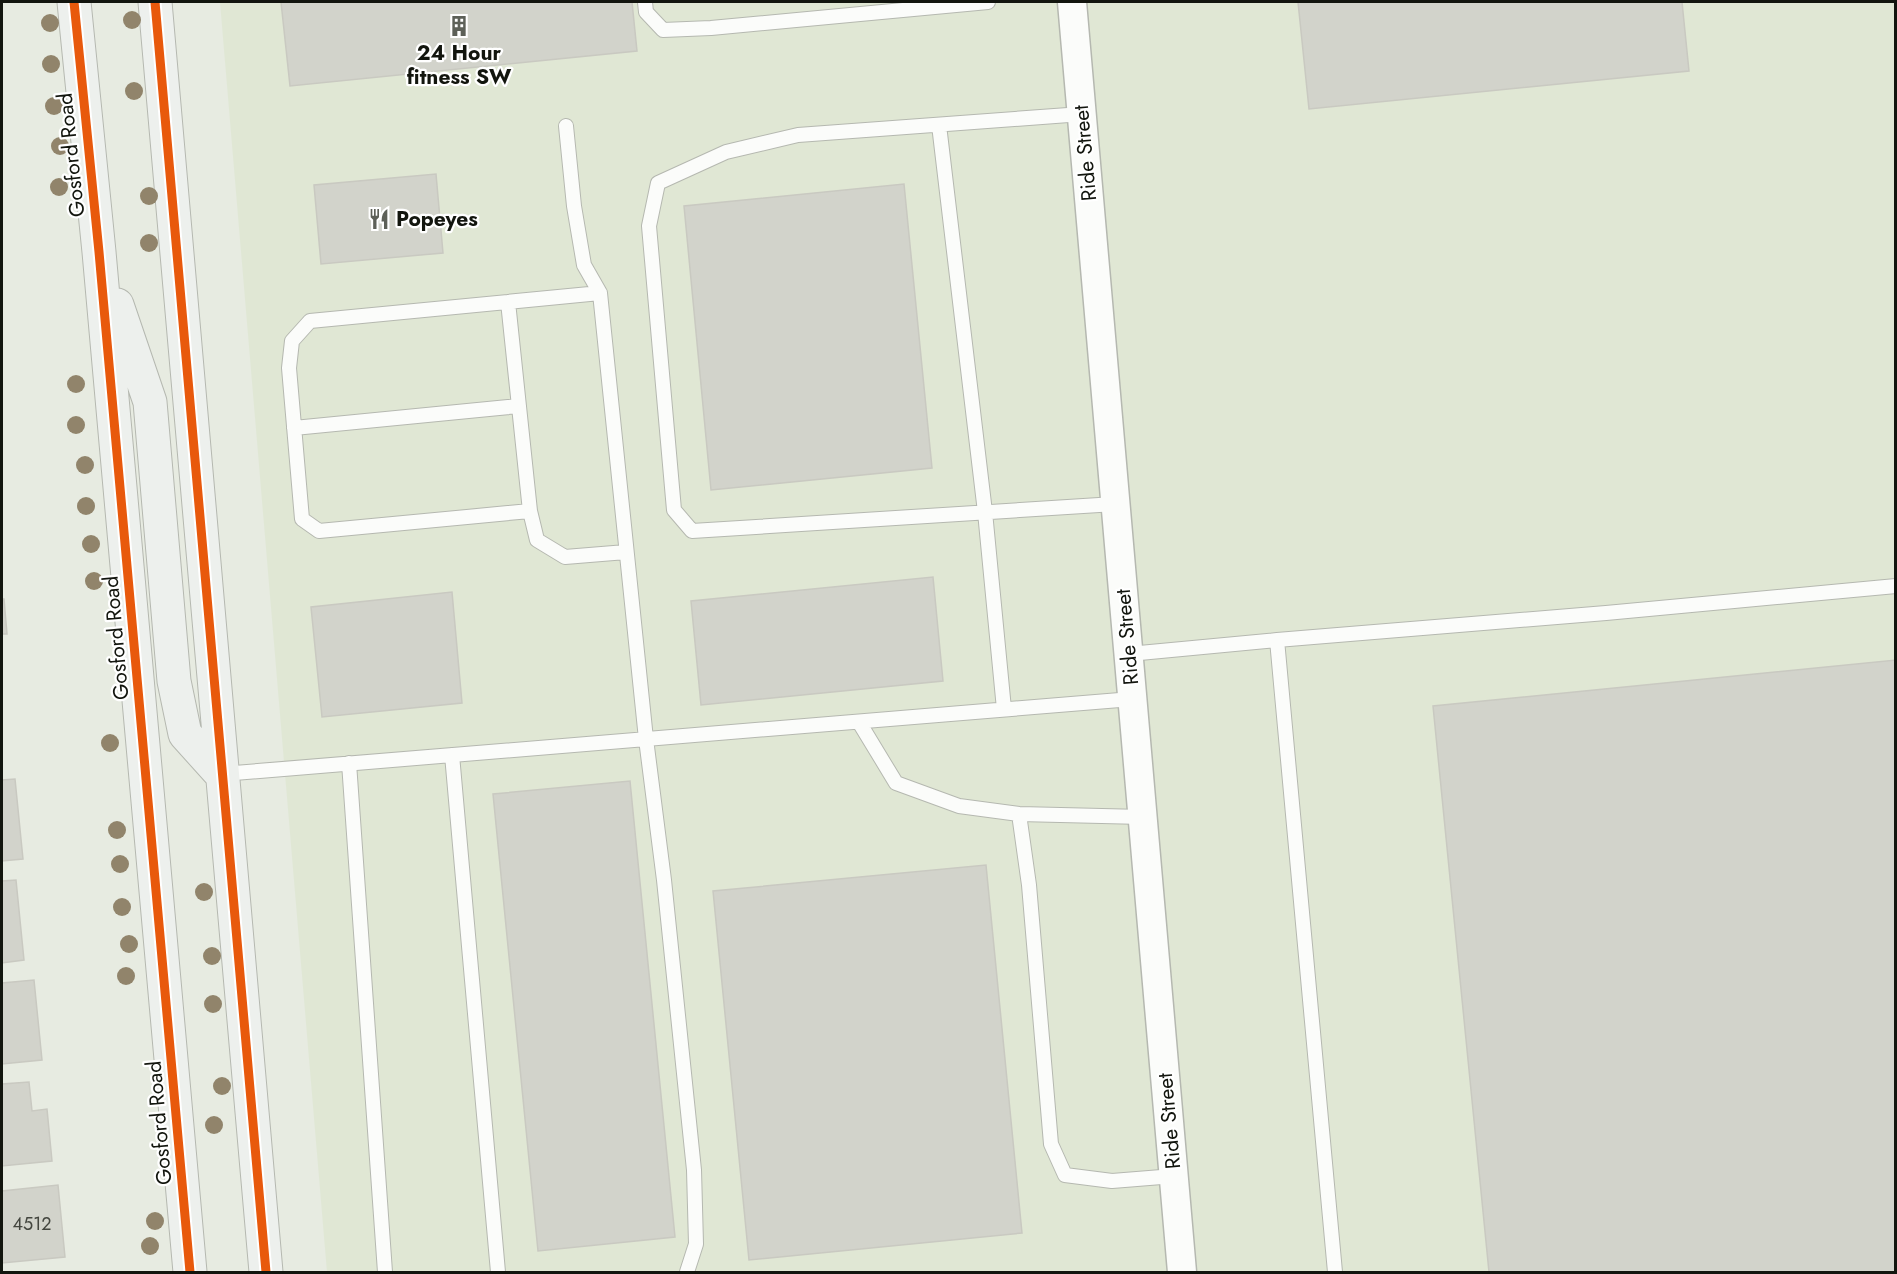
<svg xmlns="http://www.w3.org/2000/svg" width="1897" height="1274" font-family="Jost,sans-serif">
<rect width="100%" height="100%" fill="#e7ebe1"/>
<path fill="#e0e7d4" d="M220,2H1895V1272H327Z"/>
<path fill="#d2d3cb" stroke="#c9c9c1" stroke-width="1.5" d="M281,2H632L637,51L290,86Z
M1298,2H1682L1689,71L1309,109Z
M436,174L443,253L321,264L314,185Z
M904,184L932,468L711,490L684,206Z
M933,577L943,681L701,705L691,601Z
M452,592L462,703L322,717L311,607Z
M2,599H4L7,634H2Z
M1896,660V1272H1489L1433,706Z
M15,779L23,859L2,861V780Z
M630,781L675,1237L538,1251L493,794Z
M986,865L1022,1233L749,1260L713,891Z
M16,880L24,960L2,963V881Z
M34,980L42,1060L2,1064V983Z
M29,1082L32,1111L47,1109L52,1161L2,1166V1084Z
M58,1185L65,1257L2,1263V1191Z"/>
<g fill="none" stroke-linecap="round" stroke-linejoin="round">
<defs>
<path id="lane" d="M645,2L646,12L663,30L711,28L988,2
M1082,114L798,135L726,152L658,183L649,226L674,510L692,531L1115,504
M939,125L985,512L1004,709
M566,126L574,206L584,265L600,293
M508,302L530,511L319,531L302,519L289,368L292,341L310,321L600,293L646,739L664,880L694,1170L696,1244L687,1272
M294,428L519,406
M530,511L537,540L565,557L626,552
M1277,640L1606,613L1896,586
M1129,654L1277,640L1335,1272
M859,722L896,783L959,806L1019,814L1143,817
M452,755L498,1272
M349,763L385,1272
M222,774L1132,699
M1019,814L1029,885L1051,1144L1065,1175L1112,1181L1174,1176"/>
<path id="street" d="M1072,2L1182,1272"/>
<path id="secondary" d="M74,2L99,252L190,1272
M155,2L266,1272
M117,305L150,402L174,681L185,734L221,774"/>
</defs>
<use href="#lane" stroke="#b5b8b0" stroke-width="16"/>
<use href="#street" stroke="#b5b8b0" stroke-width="31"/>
<use href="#secondary" stroke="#b5b8b0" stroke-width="35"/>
<use href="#lane" stroke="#fbfcfa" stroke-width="14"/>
<use href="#street" stroke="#fbfcfa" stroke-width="28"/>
<use href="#secondary" stroke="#edf0ed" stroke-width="33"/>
<defs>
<path id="cycleway" d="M74,2L99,252L190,1272
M155,2L266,1272"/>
</defs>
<use href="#cycleway" stroke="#fff" stroke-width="13"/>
<use href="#cycleway" stroke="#e8590c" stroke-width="9"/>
</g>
<g fill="#91846b">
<circle cx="132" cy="20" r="9"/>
<circle cx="50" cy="23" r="9"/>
<circle cx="51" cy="64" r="9"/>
<circle cx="134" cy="91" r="9"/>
<circle cx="54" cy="106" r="9"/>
<circle cx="60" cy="146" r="9"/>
<circle cx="59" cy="187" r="9"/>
<circle cx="149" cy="196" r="9"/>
<circle cx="149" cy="243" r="9"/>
<circle cx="76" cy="384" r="9"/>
<circle cx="76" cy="425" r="9"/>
<circle cx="85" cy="465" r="9"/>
<circle cx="86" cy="506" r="9"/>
<circle cx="91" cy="544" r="9"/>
<circle cx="94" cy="581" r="9"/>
<circle cx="110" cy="743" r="9"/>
<circle cx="117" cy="830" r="9"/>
<circle cx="120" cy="864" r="9"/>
<circle cx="204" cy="892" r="9"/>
<circle cx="122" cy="907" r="9"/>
<circle cx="129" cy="944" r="9"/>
<circle cx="212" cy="956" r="9"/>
<circle cx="126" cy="976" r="9"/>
<circle cx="213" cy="1004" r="9"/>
<circle cx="222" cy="1086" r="9"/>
<circle cx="214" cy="1125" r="9"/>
<circle cx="155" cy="1221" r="9"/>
<circle cx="150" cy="1246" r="9"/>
</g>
<defs>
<symbol id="building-bare" viewBox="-9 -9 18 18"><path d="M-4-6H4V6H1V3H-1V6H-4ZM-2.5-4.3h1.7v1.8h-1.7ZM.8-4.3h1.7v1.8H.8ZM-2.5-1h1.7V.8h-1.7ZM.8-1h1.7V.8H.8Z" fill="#5d6058" stroke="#fff" stroke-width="2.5" paint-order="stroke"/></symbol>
<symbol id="restaurant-bare" viewBox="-9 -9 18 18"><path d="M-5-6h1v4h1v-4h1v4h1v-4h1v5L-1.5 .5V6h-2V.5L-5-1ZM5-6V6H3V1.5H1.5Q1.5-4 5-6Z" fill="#5d6058" stroke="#fff" stroke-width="2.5" paint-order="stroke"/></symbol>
</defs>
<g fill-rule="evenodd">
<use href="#building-bare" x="444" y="11" width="30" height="30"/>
<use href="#restaurant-bare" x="364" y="204" width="30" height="30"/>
</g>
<g text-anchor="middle" stroke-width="4.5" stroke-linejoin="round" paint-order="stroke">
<g font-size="18" fill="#44463f">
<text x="32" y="1230">4512</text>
</g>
<g font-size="21" font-weight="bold" fill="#12150e" stroke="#fff">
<text x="459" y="60">24 Hour<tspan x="459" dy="24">fitness SW</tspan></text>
<text x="396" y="226" text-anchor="start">Popeyes</text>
</g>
<g font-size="21" fill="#12150e" stroke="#fff">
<text transform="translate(1085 153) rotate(-95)" y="7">Ride Street</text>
<text transform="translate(71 155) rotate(-96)" y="7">Gosford Road</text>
<text transform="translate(1127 637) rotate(-95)" y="7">Ride Street</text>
<text transform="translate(116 638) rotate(-95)" y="7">Gosford Road</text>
<text transform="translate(1169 1121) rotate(-95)" y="7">Ride Street</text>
<text transform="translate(159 1123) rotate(-95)" y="7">Gosford Road</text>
</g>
</g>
<rect width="1897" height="1274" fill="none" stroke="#12150e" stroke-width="6"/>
</svg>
